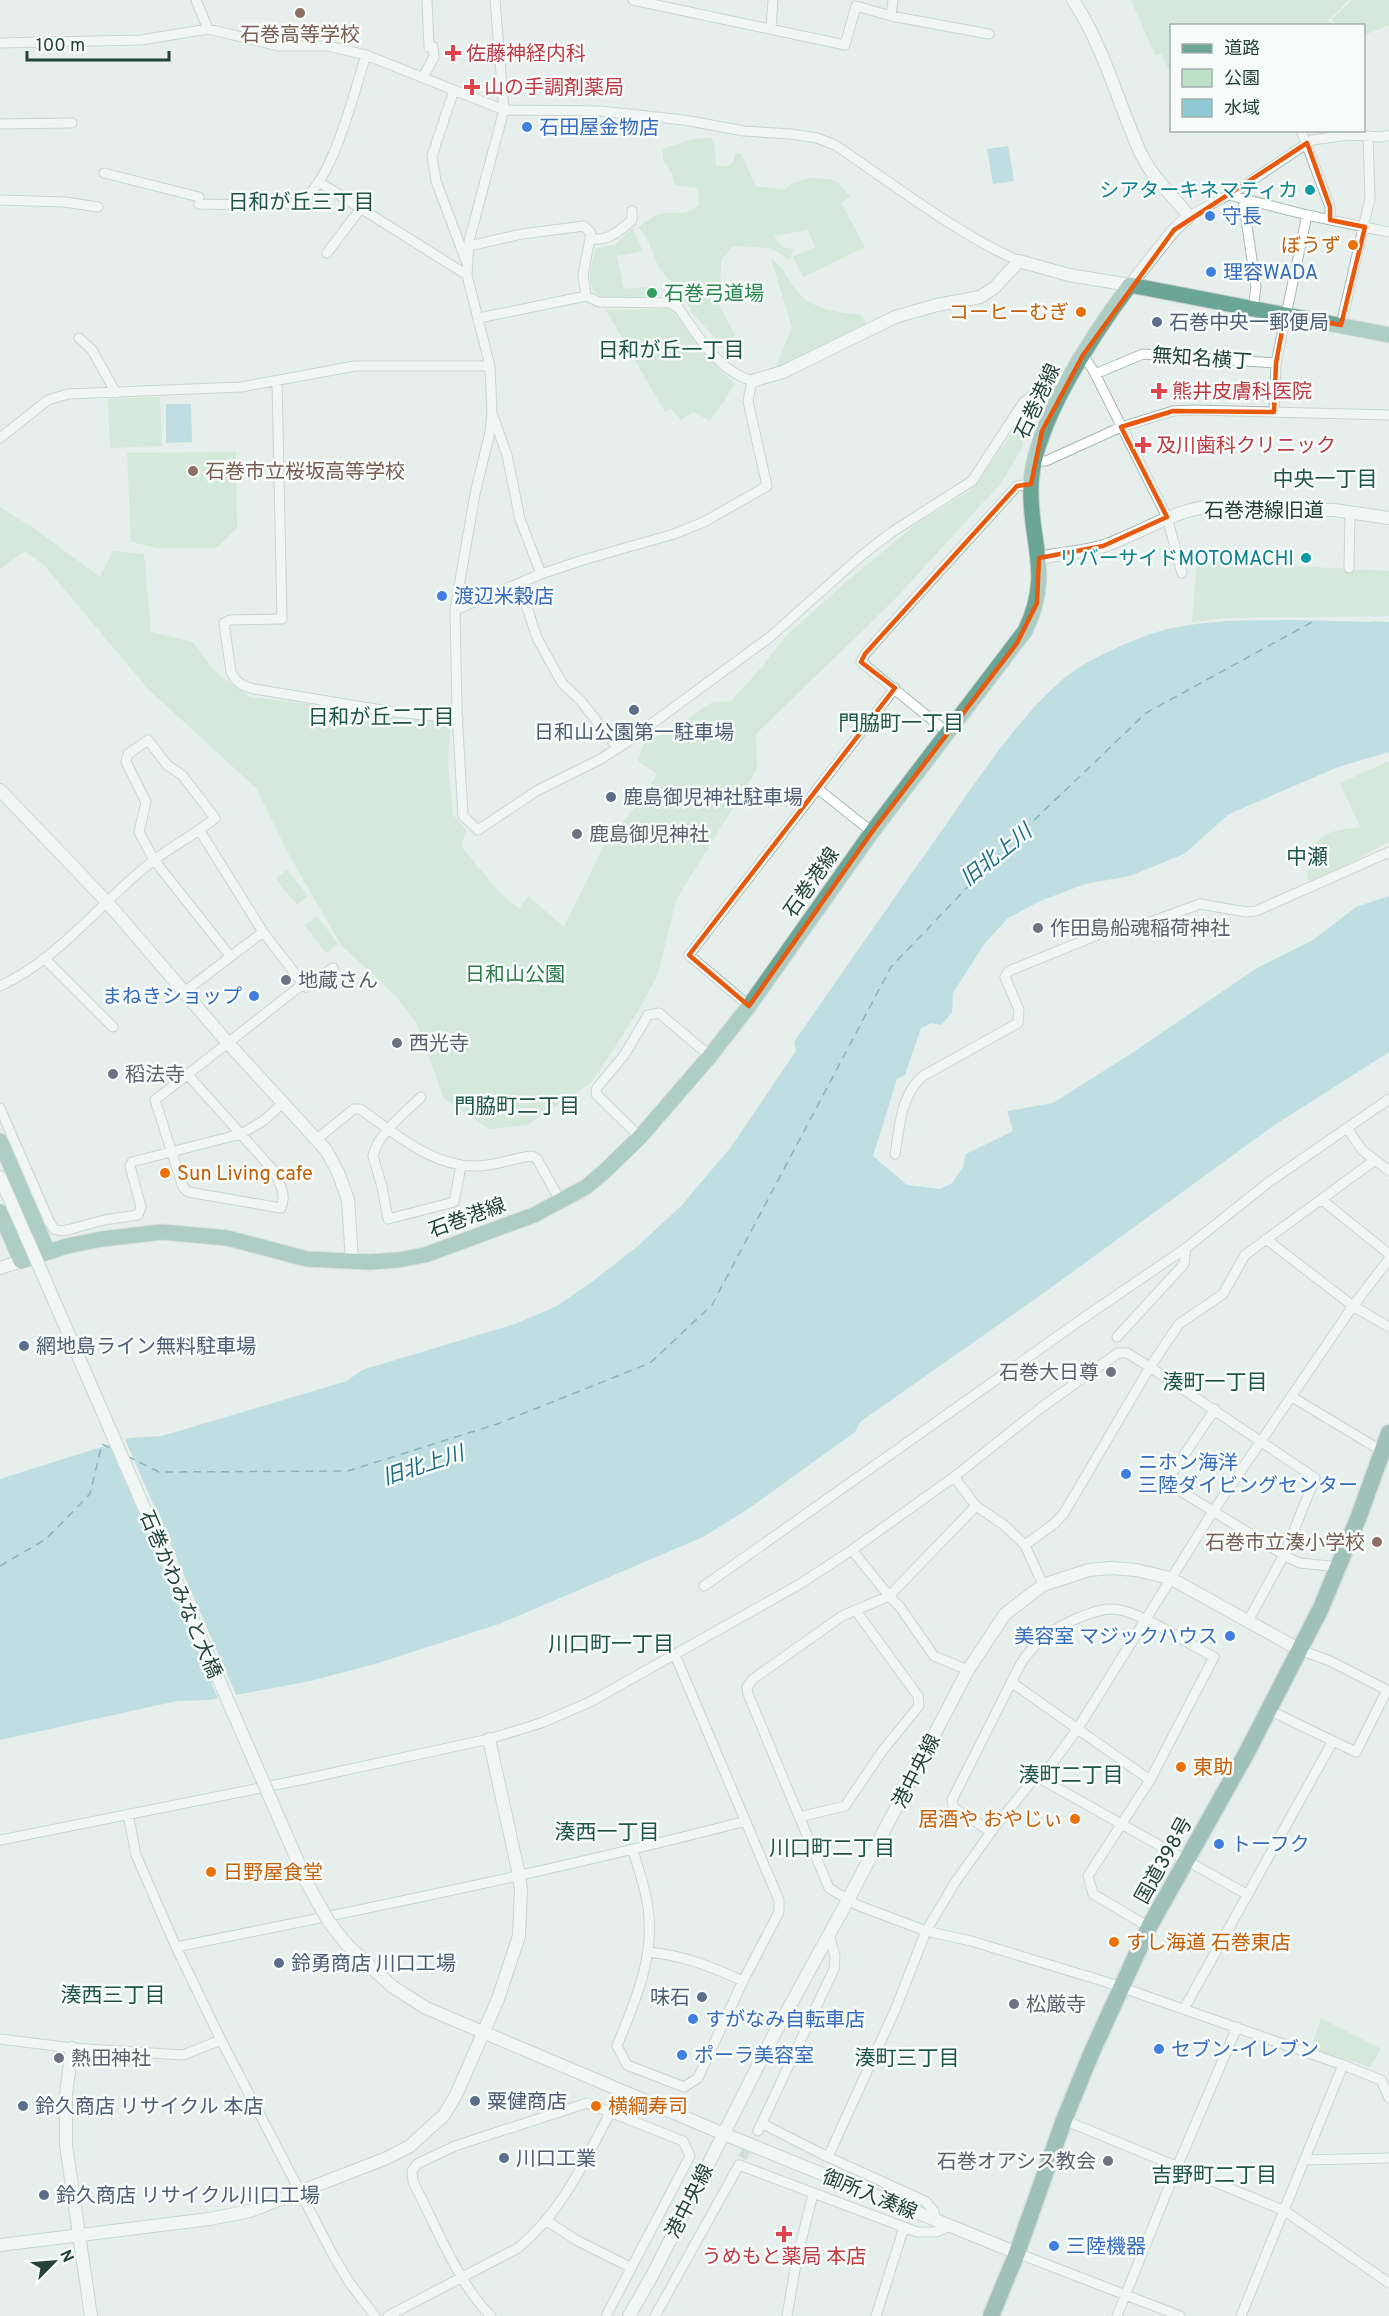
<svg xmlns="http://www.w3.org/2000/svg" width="1389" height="2316" font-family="Overpass,'Noto Sans JP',sans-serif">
<rect width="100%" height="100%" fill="#e6efeb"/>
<path fill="#bfe0c8" d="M1131,0H1349L1328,20L1332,25L1172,26L1171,74L1161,54L1155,55Z
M1352,0H1389V25L1364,35V26L1335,25L1332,19Z
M711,138L715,147L716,166H727L733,163L735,154H741L756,186L784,190L793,183L809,178L829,179L839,183L850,197L841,203L865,247L803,277L793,257L815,247L808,230L774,236L782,247L793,249L790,260L771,248L733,246L721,260L720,307L735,335L725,348L694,315L680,293L659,268L648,241L639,227C645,222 653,216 661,214C674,211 688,217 699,205V195L696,188L675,185L672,173L663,161V149L692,139Z
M632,228L643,251L617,256L624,289L648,287L647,297C630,298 592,306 590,280C589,271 594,257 596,248L615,245Z
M771,259C784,267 788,280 797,291C813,311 838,312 861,315L867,325L784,367H776L792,327Z
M667,309L672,311L714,364L735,384L710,421L693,412L681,420L671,408L665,412L606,310Z
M160,397L162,446L110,448L108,399Z
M1032,407L1022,448L1001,483L895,599L756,734L757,769L676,900L658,974L637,1013L592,1082L527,1125L489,1129L444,1099L417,1024L396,996L341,945L288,853L256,788L148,689L44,565L25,551L0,569V507L35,529L100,577L113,551L144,554L151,632L193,642L214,671L250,697L375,712L450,724L448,763L453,815L466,830L461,846L499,892L519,909L528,896L564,927L605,843L639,803L657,774L638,761L644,743L681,723L711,703L731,701L761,668L785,637L846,582L919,522L970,491Z
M236,452L237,528L216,548H157L131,542L127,453Z
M1197,561L1389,571V616L1228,618L1192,622Z
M1389,761V842L1309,884C1305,869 1309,846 1323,836C1332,830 1349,829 1360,827L1340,783Z
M287,870L308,896L297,905L276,879Z
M317,916L338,944L326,953L305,925Z
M1321,2018L1381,2049L1370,2067L1311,2049Z"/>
<path fill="#8ec9d4" d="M1008,146L1014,181L993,184L987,149Z
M166,404H191L192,442L166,443Z
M1334,620L1389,622V752L1338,767L1229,814L1184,854L1130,876L1085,884L1040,901L1008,918L985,943L953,993L952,1013L941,1025L932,1023L921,1028L905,1075L897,1079L873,1156L907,1185L940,1189L952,1183L963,1167L966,1154L1013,1131L1007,1111L1053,1103L1129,1055L1257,968L1313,940L1356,907L1389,896V1052L1273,1126L1045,1292L860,1422L855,1432L748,1509L703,1537L499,1624L378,1663L311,1681L209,1700L177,1701L0,1740V1479L130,1438L162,1436L347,1381L362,1370L515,1324L557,1306L593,1281L638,1246L682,1205L731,1147L796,1051L794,1042C844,970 894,898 945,826C980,776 1015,722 1061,681C1083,661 1129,641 1157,632C1211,616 1278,621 1334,620Z"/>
<path fill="#e6efeb" d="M1334,617L1371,619V622L1263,619Z
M124,1437L237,1697L219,1701L108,1442Z"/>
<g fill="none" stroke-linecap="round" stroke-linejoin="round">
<path stroke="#1c6f80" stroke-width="1.5" stroke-dasharray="8 6" stroke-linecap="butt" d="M127,1456L159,1472L348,1471L497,1424L650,1363L712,1305L891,967L1005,848L1146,713L1314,621
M0,1566L46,1539L90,1494L102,1444L112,1449"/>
<path stroke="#bfccc8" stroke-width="9" stroke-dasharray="9 4.5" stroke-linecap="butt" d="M742,2158L758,2131"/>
<defs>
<path id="minor" d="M196,0L208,29
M495,0L504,110L469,241L467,275L490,366L492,413L490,432L475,494L455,610L457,711L463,816L478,830L538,790L599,760L624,744L770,637L861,556L892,532L972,481L1023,403L1041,388L1060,377L1068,382
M633,0L845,45L856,6L891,16L989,34
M891,16L893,0
M771,27L773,0
M0,43L141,40L208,29L279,46H328L366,55L504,110L600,111L684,120L744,131L791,134L817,138L835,145C892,183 957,234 1019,261
M423,77L434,57L433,47H429L427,0
M454,90L432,156L436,181L466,261
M0,124L72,123
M1301,130L1330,207V220
M104,173L199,197
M319,182L467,275
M1229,195L1307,215L1389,232
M1243,199L1256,287L1253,308
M0,200L65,202L98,207
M199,204C215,204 290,206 299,202C332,186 355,89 366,55
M1189,216L1236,191L1312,140L1349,135L1382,137L1389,135
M590,239C609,241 618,232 632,220V211
M469,246L522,234L584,226L591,233L583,275L586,296
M327,253L361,208
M1341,325L1370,198L1368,136
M79,338L92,350L116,393
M1083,355L1093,370L1167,517L1182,573
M1095,374L1143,354L1276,363
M277,381L282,619L230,620L224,623L231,672C236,683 243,686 254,689L394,712L458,718
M1274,412L1276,363L1307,215
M493,416L507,455L520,519L541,574
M0,438L48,400L68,394L241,387L355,366H490
M1033,461H1046L1121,427L1173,411L1194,410L1389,415
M1349,568L1350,512
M519,583L537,638L562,683L580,700L618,748
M455,610L541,574L583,560L674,534L704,522L767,486L748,401L752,381C717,370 699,337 679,309L671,303L599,302L586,296L479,318
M947,732L861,662L865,654L887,629L1017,486L1031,484
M818,789L872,832
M44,958L113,1027
M303,984L306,987L333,968
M0,986C61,958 102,900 154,860C174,845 196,834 215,818L182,775L167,765L148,740L128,754L126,762L146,802L139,832L154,860L230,956
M184,992L263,932
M749,1006L689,955L895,688
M187,1074L273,1170C279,1181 287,1195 281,1208L188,1192L183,1187L155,1100L303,984L263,932L200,831
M421,1097C405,1113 378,1133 373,1156L382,1187L388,1219L454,1202L461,1166
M0,1108L49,1221L54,1229L62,1231L71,1229L104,1220L138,1215L141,1207L130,1166L132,1162L241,1134L263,1121L283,1103
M1347,1128L1362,1150L1375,1160
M640,1137L596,1094L597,1088L625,1054L648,1015L659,1013L710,1056
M317,1139L354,1109H360C395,1133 432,1167 476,1166C495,1166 513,1158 532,1156L537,1159L561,1202
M895,1154C900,1126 900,1096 923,1076L1018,1023L1019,1010L1005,977L1009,971L1112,929H1131L1200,904L1246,912L1256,911L1389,852
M1322,1200L1389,1254
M1266,1239L1353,1306L1389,1327
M1117,1337L1184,1264L1186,1248
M1292,1397L1382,1451
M1215,1409L1166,1482L1289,1558L1300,1563L1339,1567
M954,1477L976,1506
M1025,1545L1055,1523L1064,1513L1150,1367L1179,1324L1223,1294L1245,1255L1375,1160L1389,1171
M852,1550L889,1596L900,1607L934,1656L968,1670
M1043,1585L1025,1545L1004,1525L976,1506L889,1596L842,1616L753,1679L747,1687L748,1694L829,1888L857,1905L926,1931L971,1941L1106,1982L1343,2065L1381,2080L1389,2098
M704,1586L1082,1319L1186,1248L1269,1182L1389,1099
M1300,1650L1330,1661L1389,1691
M1011,1682L1150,1780
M1269,1710L1333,1741
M1041,1779L1078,1728L1212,1513L1353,1306L1389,1259
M128,1814L136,1855L176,1947L221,2040L333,2255L349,2282L375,2316
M799,1817L845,1806L883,1750L919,1706L918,1696L856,1611
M991,1832L953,1807L952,1800L1020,1665C1033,1644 1049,1631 1071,1621C1083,1616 1098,1609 1111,1609C1136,1608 1190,1645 1214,1657L1150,1780L1088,1876L1093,1894L1149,1927
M0,1840L305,1779L489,1739L541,1723L590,1702L800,1584L852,1550L954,1477L1042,1407L1118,1353H1127L1150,1367L1315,1478L1284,1555L1248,1621
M633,1850C638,1869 646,1889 648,1908C655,1958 635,2001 617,2046L627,2065L684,2087L698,2078L743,1981L779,1912V1900L675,1655
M176,1947C367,1909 557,1870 746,1821
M649,1952C685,1956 710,1966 743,1981
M1184,2009L1333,1741L1356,1752L1387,1690
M0,2039L72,2048L183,2055L221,2040
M1064,2120L1285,2211L1389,2283
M763,2124L828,2157L925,2201L934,2211L935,2220
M758,2131L834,1969L835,1956L829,1935
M828,2157L896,2008L926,1931L956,1881L991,1832L1032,1781L1041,1779L1248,1895
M1305,2160L1389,2158
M547,2221L576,2240L630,2267
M1017,2253L1180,2316
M388,2316L518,2248C563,2211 584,2162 611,2111
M491,2316C458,2284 435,2223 413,2182L412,2171L417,2164L455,2146L587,2103L683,2141L690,2156L606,2316
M655,2316L739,2165L917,2232H936L950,2226
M787,2316L797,2258L813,2194
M876,2316L904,2227
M1117,2316L1177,2167L1237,2027
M1241,2316L1343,2065"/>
<path id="tertiary" d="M752,381L783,372L895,317L937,305L980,297L994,288L1019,261L1069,275L1130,285L1174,230L1189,216C1173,196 1152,177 1141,154C1118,103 1104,47 1073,0
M1039,558C1060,554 1083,552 1104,546C1139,534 1168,513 1205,507L1334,510L1389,518
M0,790L107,902L227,1042L326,1150L338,1172L348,1200L352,1261
M0,1177L26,1236
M0,1268L21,1261
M348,1946L393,1987L426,2008L724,2134L1017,2253
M72,2048L66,2095V2145L91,2316
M0,2245L209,2219L250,2211L387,2158L410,2146L444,2115L456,2095L498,1999L519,1936L521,1890L519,1875L489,1739
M629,2316L653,2274L769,2044L848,1900L968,1670L1005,1614L1043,1585L1089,1570L1111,1568L1136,1570L1170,1578L1300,1650"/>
<path id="primary" d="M0,1141L48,1252
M0,1212L21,1261L67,1246L102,1239L162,1232L227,1238L307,1259L369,1262L398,1260L425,1255L534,1215L586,1187L605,1171L640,1137L710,1056L749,1006L872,832L1025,631C1054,572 1028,541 1031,483C1034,423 1094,333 1130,285L1389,335"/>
<path id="trunk" d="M991,2316L1017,2253L1064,2120L1091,2054L1149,1927L1246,1754L1321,1608L1359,1516L1389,1433"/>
</defs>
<use href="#minor" stroke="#a8b8b2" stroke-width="11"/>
<use href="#tertiary" stroke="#a8b8b2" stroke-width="14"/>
<use href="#primary" stroke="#c2cac8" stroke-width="17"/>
<use href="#trunk" stroke="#c2cac8" stroke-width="19"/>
<use href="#minor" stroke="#fff" stroke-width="9"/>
<use href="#tertiary" stroke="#fff" stroke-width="12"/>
<use href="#primary" stroke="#6aa596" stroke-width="15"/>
<use href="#trunk" stroke="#4c8a7c" stroke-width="16"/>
<defs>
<path id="tertiary-bridge" d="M26,1236L308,1885L329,1922L348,1946"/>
</defs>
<use href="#tertiary-bridge" stroke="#a8b8b2" stroke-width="14" stroke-linecap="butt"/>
<use href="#tertiary-bridge" stroke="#fff" stroke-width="12"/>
</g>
<path d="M0 0H1389V2316H0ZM1307,143L1330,207V220L1365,227L1341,325L1285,315L1276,363L1274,412L1173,411L1121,427L1167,517L1103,546L1039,558L1037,603L1017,643L872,832L749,1006L689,955L895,688L861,662L865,654L1017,486L1031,484L1042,431L1083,355L1174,230Z" fill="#e6efeb" fill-opacity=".55" fill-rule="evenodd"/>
<path fill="none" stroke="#e8590c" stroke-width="4.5" stroke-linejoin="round" d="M1307,143L1330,207V220L1365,227L1341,325L1285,315L1276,363L1274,412L1173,411L1121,427L1167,517L1103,546L1039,558L1037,603L1017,643L872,832L749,1006L689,955L895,688L861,662L865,654L1017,486L1031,484L1042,431L1083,355L1174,230Z"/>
<g fill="#8d6e63" stroke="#f7fbf9" stroke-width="2">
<circle cx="300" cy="13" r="6"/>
<circle cx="193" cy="471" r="6"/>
<circle cx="1377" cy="1542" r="6"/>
</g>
<g fill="#e0444e" stroke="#f7fbf9" stroke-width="2">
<path d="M450 44h6v6h6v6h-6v6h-6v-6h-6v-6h6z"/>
<path d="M469 78h6v6h6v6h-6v6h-6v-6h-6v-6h6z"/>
<path d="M1156 382h6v6h6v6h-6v6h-6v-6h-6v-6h6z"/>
<path d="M1140 436h6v6h6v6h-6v6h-6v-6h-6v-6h6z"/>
<path d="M781 2225h6v6h6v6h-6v6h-6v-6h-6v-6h6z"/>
</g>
<g fill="#3f7fe0" stroke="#f7fbf9" stroke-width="2">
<circle cx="527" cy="127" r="6"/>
<circle cx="1210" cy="216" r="6"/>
<circle cx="1211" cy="272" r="6"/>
<circle cx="442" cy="596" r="6"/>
<circle cx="254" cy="996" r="6"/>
<circle cx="1126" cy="1474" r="6"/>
<circle cx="1230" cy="1636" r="6"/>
<circle cx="1219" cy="1844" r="6"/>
<circle cx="693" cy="2019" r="6"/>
<circle cx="1159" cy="2049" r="6"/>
<circle cx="682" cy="2055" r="6"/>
<circle cx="1054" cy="2246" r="6"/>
</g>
<g fill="#0f9aa8" stroke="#f7fbf9" stroke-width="2">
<circle cx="1310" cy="190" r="6"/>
<circle cx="1306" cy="558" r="6"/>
</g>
<g fill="#e8710a" stroke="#f7fbf9" stroke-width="2">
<circle cx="1353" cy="245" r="6"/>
<circle cx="1081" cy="312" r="6"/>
<circle cx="165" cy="1173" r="6"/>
<circle cx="1181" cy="1767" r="6"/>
<circle cx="1075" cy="1819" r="6"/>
<circle cx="211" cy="1872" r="6"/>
<circle cx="1114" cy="1942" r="6"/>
<circle cx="596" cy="2106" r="6"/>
</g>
<circle fill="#2e9e5b" stroke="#f7fbf9" stroke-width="2" cx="652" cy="293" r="6"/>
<g fill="#5c6f8a" stroke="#f7fbf9" stroke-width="2">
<circle cx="1157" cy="322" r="6"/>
<circle cx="634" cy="710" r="6"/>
<circle cx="611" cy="797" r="6"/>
<circle cx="24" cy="1346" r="6"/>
<circle cx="279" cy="1963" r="6"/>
<circle cx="702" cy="1997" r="6"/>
<circle cx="475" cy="2101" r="6"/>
<circle cx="23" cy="2106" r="6"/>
<circle cx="504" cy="2158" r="6"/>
<circle cx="44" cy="2195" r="6"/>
</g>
<g fill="#6b7280" stroke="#f7fbf9" stroke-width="2">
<circle cx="577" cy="834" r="6"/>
<circle cx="1038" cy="928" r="6"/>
<circle cx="286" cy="980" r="6"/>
<circle cx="397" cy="1043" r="6"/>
<circle cx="113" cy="1074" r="6"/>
<circle cx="1111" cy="1372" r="6"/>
<circle cx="1014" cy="2004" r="6"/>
<circle cx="59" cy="2058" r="6"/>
<circle cx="1108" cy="2161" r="6"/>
</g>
<g text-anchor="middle" stroke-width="5" stroke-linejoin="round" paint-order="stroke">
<g font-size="20" fill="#785e54" stroke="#f7fbf9">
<text x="300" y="41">石巻高等学校</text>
<text x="205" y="478" text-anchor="start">石巻市立桜坂高等学校</text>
<text x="1365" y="1549" text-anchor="end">石巻市立湊小学校</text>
</g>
<g font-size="20" fill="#be3a42" stroke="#f7fbf9" text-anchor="start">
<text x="466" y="60">佐藤神経内科</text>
<text x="484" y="94">山の手調剤薬局</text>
<text x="1172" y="398">熊井皮膚科医院</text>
<text x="1156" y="452">及川歯科クリニック</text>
<text x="784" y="2263" text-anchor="middle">うめもと薬局 本店</text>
</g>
<g font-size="20" fill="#366cbe" stroke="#f7fbf9" text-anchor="start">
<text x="539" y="134">石田屋金物店</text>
<text x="1222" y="223">守長</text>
<text x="1223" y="279">理容WADA</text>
<text x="454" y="603">渡辺米穀店</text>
<text x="242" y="1003" text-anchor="end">まねきショップ</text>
<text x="1138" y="1469">ニホン海洋<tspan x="1138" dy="23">三陸ダイビングセンター</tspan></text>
<text x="1218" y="1643" text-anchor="end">美容室 マジックハウス</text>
<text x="1231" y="1851">トーフク</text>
<text x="705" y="2026">すがなみ自転車店</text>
<text x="1171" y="2056">セブン-イレブン</text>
<text x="694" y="2062">ポーラ美容室</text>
<text x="1066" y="2253">三陸機器</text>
</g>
<g font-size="20" fill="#0d838f" stroke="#f7fbf9" text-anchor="end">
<text x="1298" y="197">シアターキネマティカ</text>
<text x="1294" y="565">リバーサイドMOTOMACHI</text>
</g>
<g font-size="20" fill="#c56008" stroke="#f7fbf9" text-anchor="start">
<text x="1341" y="252" text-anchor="end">ぼうず</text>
<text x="1069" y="319" text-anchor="end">コーヒーむぎ</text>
<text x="177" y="1180">Sun Living cafe</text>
<text x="1193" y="1774">東助</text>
<text x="1063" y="1826" text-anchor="end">居酒や おやじぃ</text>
<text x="223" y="1879">日野屋食堂</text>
<text x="1126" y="1949">すし海道 石巻東店</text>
<text x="608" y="2113">横綱寿司</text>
</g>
<g font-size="20" fill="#27864d" stroke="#f7fbf9" text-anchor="start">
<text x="664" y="300">石巻弓道場</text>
</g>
<g font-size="20" fill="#4e5e75" stroke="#f7fbf9" text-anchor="start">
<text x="1169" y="329">石巻中央一郵便局</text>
<text x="634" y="739" text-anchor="middle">日和山公園第一駐車場</text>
<text x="623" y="804">鹿島御児神社駐車場</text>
<text x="36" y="1353">網地島ライン無料駐車場</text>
<text x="291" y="1970">鈴勇商店 川口工場</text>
<text x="690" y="2004" text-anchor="end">味石</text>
<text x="487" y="2108">粟健商店</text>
<text x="35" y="2113">鈴久商店 リサイクル 本店</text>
<text x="516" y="2165">川口工業</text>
<text x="56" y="2202">鈴久商店 リサイクル川口工場</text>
</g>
<g font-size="20" fill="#24423a" stroke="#f7fbf9">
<text transform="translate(1202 358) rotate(4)" y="7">無知名横丁</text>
<text transform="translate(1037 401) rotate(-65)" y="7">石巻港線</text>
<text x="1264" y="517">石巻港線旧道</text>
<text transform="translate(811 882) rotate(-55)" y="7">石巻港線</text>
<text transform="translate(467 1217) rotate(-20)" y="7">石巻港線</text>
<text transform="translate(181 1594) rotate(67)" y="7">石巻かわみなと大橋</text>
<text transform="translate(916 1771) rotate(-63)" y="7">港中央線</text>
<text transform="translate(1163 1860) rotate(-61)" y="7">国道398号</text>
<text transform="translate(870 2194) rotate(22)" y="7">御所入湊線</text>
<text transform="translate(689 2201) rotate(-63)" y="7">港中央線</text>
</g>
<g font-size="20" fill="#5b616d" stroke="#f7fbf9" text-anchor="start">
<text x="589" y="841">鹿島御児神社</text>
<text x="1050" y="935">作田島船魂稲荷神社</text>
<text x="298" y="987">地蔵さん</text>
<text x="409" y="1050">西光寺</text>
<text x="125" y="1081">稻法寺</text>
<text x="1099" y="1379" text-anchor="end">石巻大日尊</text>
<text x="1026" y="2011">松厳寺</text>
<text x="71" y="2065">熱田神社</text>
<text x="1096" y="2168" text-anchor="end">石巻オアシス教会</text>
</g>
<g font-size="20" fill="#2d7a4b" stroke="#f7fbf9">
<text x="515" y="981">日和山公園</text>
</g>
<g font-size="21" fill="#1f5548" stroke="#f7fbf9">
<text x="301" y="209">日和が丘三丁目</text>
<text x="671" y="357">日和が丘一丁目</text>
<text x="1325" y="486">中央一丁目</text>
<text x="381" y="724">日和が丘二丁目</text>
<text x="901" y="730">門脇町一丁目</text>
<text x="1307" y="864">中瀬</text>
<text x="517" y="1113">門脇町二丁目</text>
<text x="1215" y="1389">湊町一丁目</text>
<text x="611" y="1651">川口町一丁目</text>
<text x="1071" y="1782">湊町二丁目</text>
<text x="607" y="1839">湊西一丁目</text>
<text x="832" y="1855">川口町二丁目</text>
<text x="113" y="2002">湊西三丁目</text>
<text x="907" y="2065">湊町三丁目</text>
<text x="1214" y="2182">吉野町二丁目</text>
</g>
<g font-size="21" font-style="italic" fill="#1c6f80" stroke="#f7fbf9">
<text transform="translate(996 855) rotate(-39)" y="7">旧北上川</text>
<text transform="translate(423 1465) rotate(-18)" y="7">旧北上川</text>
</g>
</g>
<rect x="1170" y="24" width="195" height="108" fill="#f7fbf9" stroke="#a3b1ad" stroke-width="1.5"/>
<rect x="1182" y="44" width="30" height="9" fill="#6aa596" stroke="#a3b1ad" stroke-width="1.5"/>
<text x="1224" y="54" font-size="18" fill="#24423a">道路</text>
<rect x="1182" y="69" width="30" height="18" fill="#bfe0c8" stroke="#a3b1ad" stroke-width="1.5"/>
<text x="1224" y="84" font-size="18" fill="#24423a">公園</text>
<rect x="1182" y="99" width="30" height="18" fill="#8ec9d4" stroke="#a3b1ad" stroke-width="1.5"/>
<text x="1224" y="114" font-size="18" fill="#24423a">水域</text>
<g transform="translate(54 2262) rotate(65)" stroke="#f7fbf9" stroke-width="4.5" paint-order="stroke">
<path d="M0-4.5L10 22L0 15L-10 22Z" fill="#24423a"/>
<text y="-9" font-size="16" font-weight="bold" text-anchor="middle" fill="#24423a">N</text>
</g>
<path d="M27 51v9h142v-9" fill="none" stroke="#24423a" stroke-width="3"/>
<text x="36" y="51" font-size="18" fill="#24423a" stroke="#f7fbf9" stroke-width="4.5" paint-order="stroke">100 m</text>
</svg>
